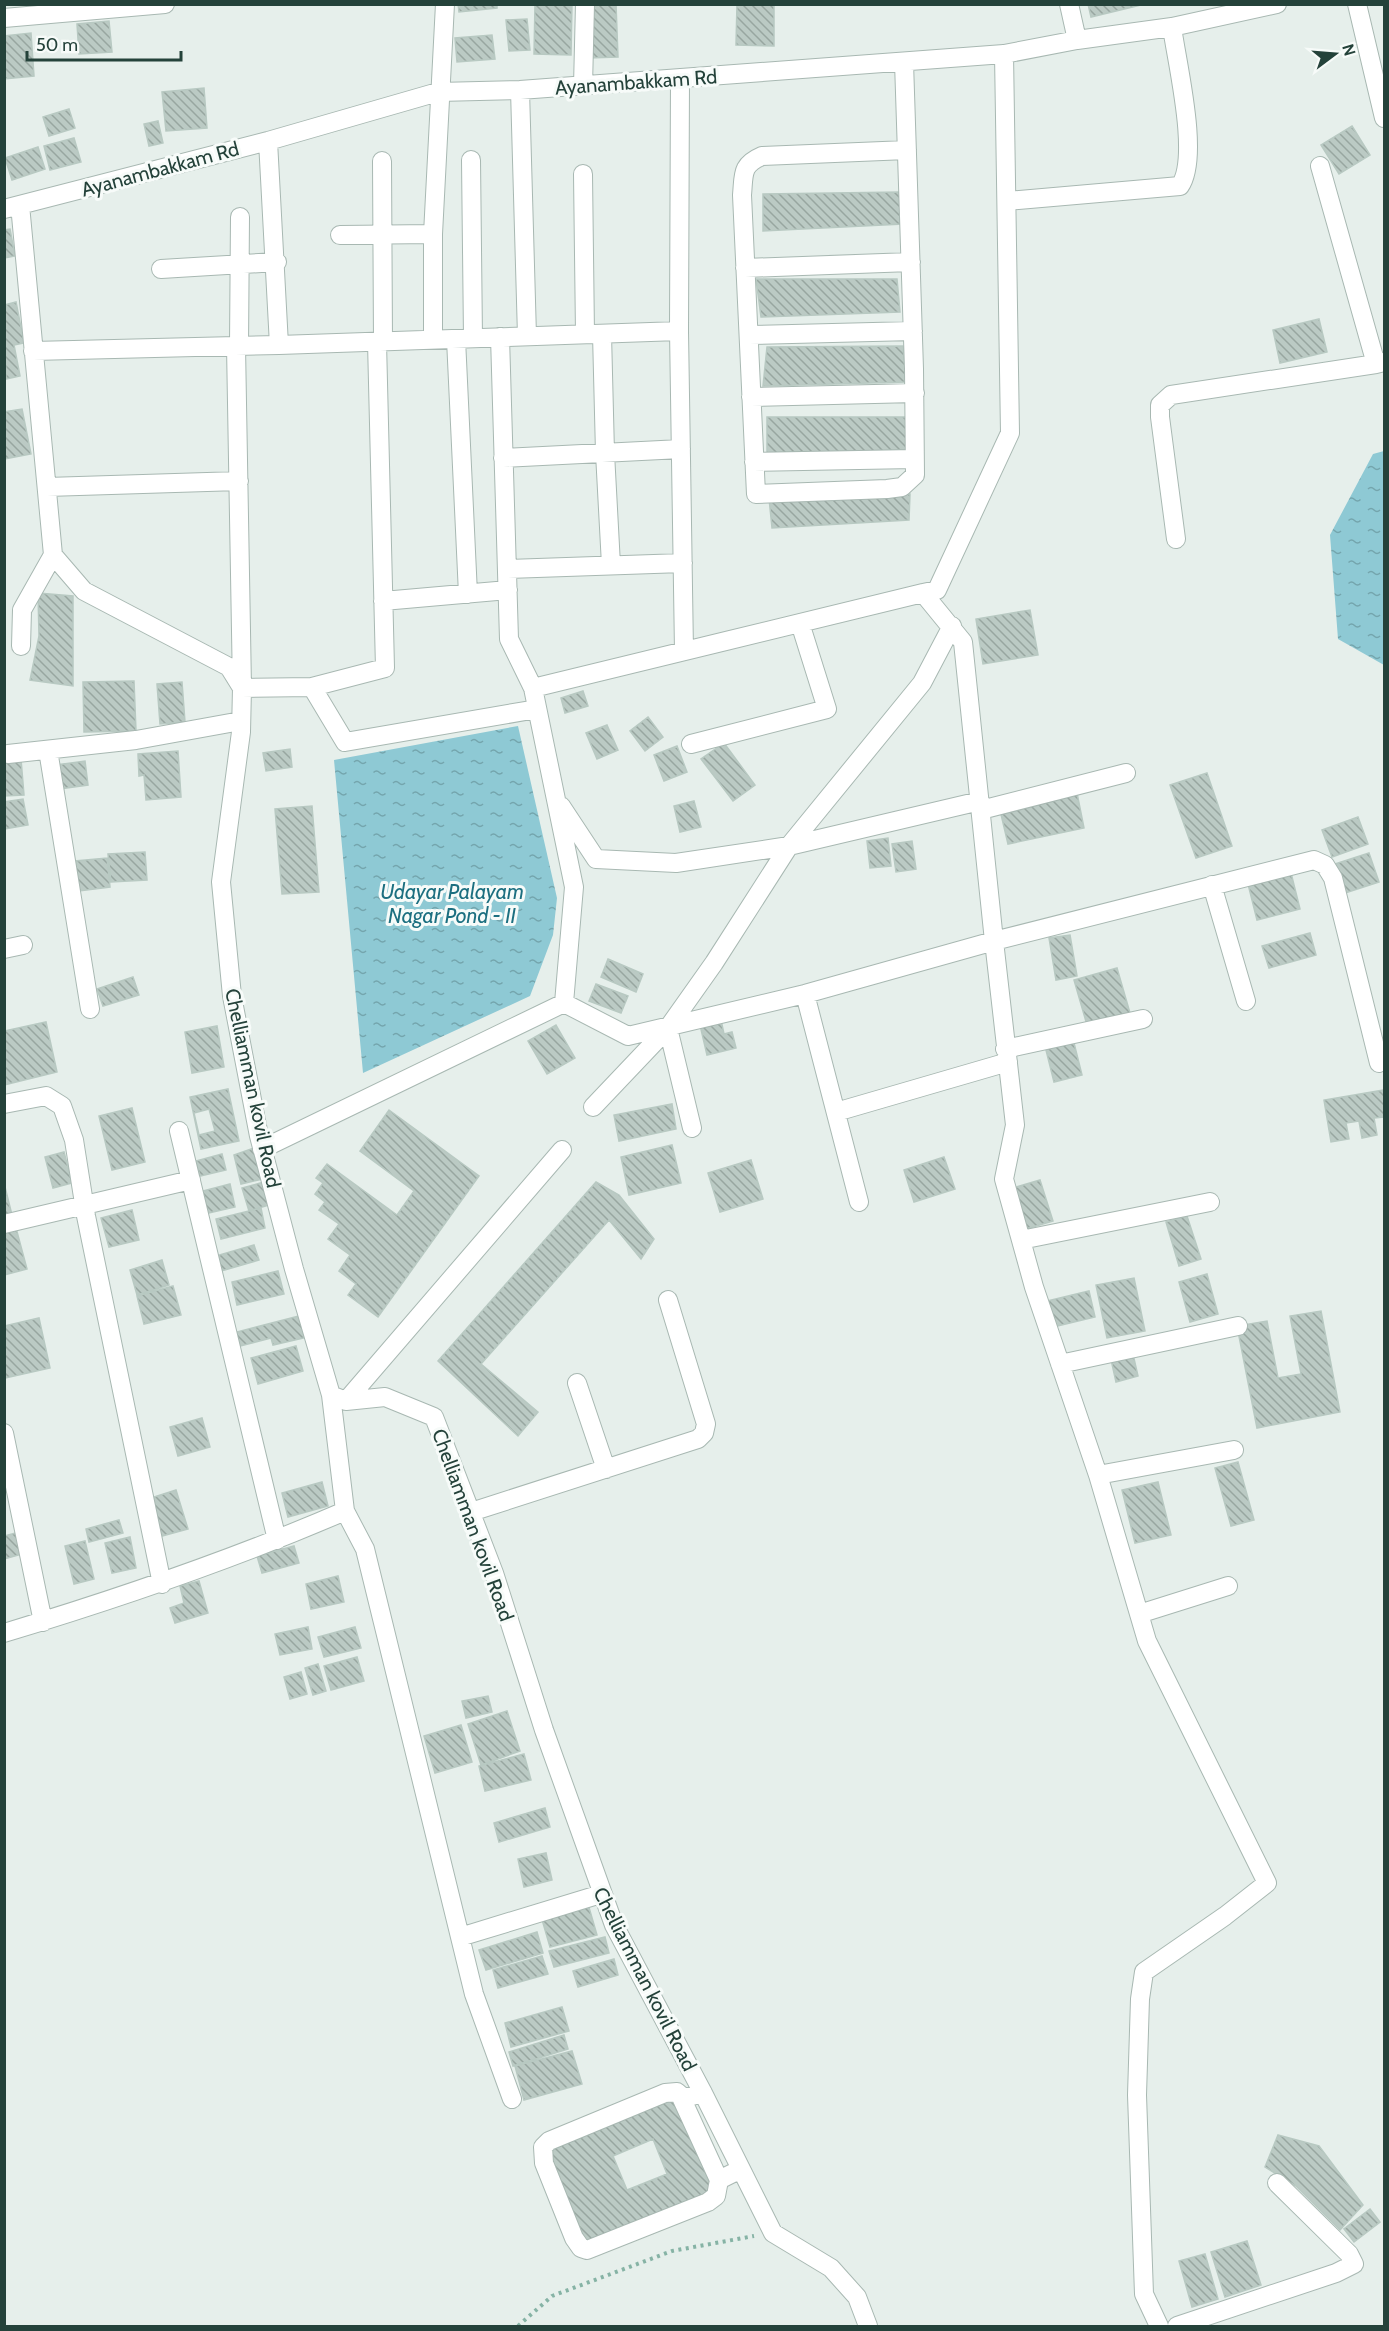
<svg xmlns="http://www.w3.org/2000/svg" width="1389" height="2331" font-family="Cabin,sans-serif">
<defs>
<pattern id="water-ripples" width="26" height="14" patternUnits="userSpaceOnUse" patternTransform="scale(1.5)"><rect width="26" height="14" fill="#8ec9d4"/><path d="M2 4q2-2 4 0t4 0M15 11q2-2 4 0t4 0" fill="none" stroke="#74a5ad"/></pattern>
<pattern id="building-back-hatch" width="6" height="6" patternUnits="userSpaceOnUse" patternTransform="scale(1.5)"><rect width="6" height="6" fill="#bbcac4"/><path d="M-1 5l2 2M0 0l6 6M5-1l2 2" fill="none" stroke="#98a6a0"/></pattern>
</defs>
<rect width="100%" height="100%" fill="#e6efeb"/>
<path fill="url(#water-ripples)" d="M1384,451V665L1338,639L1330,535L1373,454Z
M518,726L557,898L553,935L530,996L363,1073L334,760Z"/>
<path fill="url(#building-back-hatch)" stroke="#b8c9c2" stroke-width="1.5" fill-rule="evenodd" d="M458,4H497V8L459,12Z
M535,4H572L571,55L534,54Z
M586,4H616L618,57L588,58Z
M737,4H774V46L736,45Z
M1088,4H1145L1091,17Z
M527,19L530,50L509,51L506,20Z
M109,21L112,52L79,54L77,24Z
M31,33L34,76L4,79V36Z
M492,35L495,59L457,62L455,38Z
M204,88L207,128L166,131L162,92Z
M69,109L75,128L49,136L43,117Z
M158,121L163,143L149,146L144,124Z
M1352,126L1370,155L1339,174L1321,145Z
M74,138L81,162L50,170L44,146Z
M38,147L45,169L12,180L5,158Z
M901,192L903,224L763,231V194Z
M10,229L15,256L4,258V230Z
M756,279H897L900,312L761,317Z
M16,302L24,343L14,345L20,376L6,379L4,305Z
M1319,319L1327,352L1280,363L1273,330Z
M903,346L906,382L763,386L767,347Z
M22,409L31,454L4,459V412Z
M767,417H909L908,450L767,453Z
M910,494L909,520L772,528L769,498Z
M38,593L73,596V686L30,680L39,636Z
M1030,610L1038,655L983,664L976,619Z
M134,681L136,731L84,732L83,682Z
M182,682L185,722L160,724L157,684Z
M583,691L588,706L565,713L561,698Z
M648,717L663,737L645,751L630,731Z
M607,725L618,750L597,759L586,733Z
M724,743L755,785L733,801L701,759Z
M677,746L687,772L664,781L654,755Z
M290,749L292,767L266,771L263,753Z
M178,751L181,797L146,800L144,775L139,776L138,754Z
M21,759L24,795L4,796V761Z
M85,761L88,785L60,789L56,765Z
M1207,773L1232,846L1196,858L1170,785Z
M1077,793L1084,828L1008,844L1000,810Z
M23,799L28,825L4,829V802Z
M694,801L701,827L680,832L674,806Z
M312,806L319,892L282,894L275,809Z
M1358,817L1368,844L1332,857L1322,830Z
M888,838L891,866L870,868L867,841Z
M912,841L916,869L896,872L892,844Z
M145,852L147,880L111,882L108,854Z
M1369,853L1379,882L1345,893L1335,864Z
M107,858L110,887L79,891L75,861Z
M1291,873L1300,909L1257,920L1248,884Z
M1310,933L1316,955L1269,968L1262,946Z
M1070,935L1077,976L1056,980L1049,938Z
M608,959L643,974L636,992L601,977Z
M1117,968L1130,1013L1087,1025L1074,980Z
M133,977L139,995L103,1006L97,989Z
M596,984L628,996L621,1013L589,1001Z
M721,1020L724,1034L732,1032L736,1048L707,1055L700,1025Z
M46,1022L57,1072L4,1085V1031Z
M556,1025L575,1058L547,1074L528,1041Z
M217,1026L224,1067L192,1073L185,1032Z
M1073,1039L1082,1075L1054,1082L1045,1046Z
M228,1089L239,1141L201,1149L190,1097Z
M1384,1090V1117L1374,1118L1377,1135L1362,1138L1359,1121L1346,1123L1349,1139L1331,1142L1324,1100Z
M672,1104L676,1129L619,1141L614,1115Z
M132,1108L145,1162L112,1170L99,1116Z
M209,1109L215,1131L199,1135L194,1113Z
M389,1110L479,1176L378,1317L348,1295L356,1284L339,1271L350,1255L328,1239L339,1224L319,1210L325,1202L315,1194L323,1183L316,1178L327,1164L397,1215L414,1191L360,1151Z
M672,1145L681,1183L629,1195L621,1157Z
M254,1148L263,1179L241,1184L234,1155Z
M64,1152L72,1183L53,1188L45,1157Z
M222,1154L226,1170L200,1176L196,1161Z
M944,1157L955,1189L914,1202L904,1170Z
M751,1160L763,1199L720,1212L708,1173Z
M1040,1180L1053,1221L1026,1229L1013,1188Z
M264,1182L269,1205L249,1211L242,1188Z
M596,1182L619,1195L654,1239L641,1259L609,1220L481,1364L538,1412L518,1436L438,1361Z
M4,1183L12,1215L4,1217Z
M230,1184L235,1207L204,1214L199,1192Z
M261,1208L265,1228L221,1239L216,1219Z
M132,1210L139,1240L109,1247L101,1218Z
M1187,1216L1201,1259L1179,1266L1166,1222Z
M16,1228L27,1269L4,1275V1231Z
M254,1245L259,1260L221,1271L216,1256Z
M162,1260L169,1285L137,1295L130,1270Z
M278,1271L284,1294L237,1305L232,1282Z
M1207,1274L1218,1314L1190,1322L1179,1282Z
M1134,1278L1145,1331L1107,1338L1096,1285Z
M173,1286L181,1315L144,1324L137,1296Z
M1089,1291L1095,1317L1053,1327L1047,1301Z
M1321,1311L1340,1412L1257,1428L1237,1326L1267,1321L1278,1378L1301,1374L1290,1316Z
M303,1315L308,1337L273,1345L271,1338L236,1347L233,1333Z
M39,1318L50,1368L5,1378L4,1326Z
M296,1346L303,1371L258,1384L251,1358Z
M1132,1350L1138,1376L1116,1382L1110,1355Z
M202,1418L210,1447L178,1456L170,1427Z
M1238,1462L1254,1520L1231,1526L1215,1468Z
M322,1482L328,1506L288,1517L282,1493Z
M1158,1482L1171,1535L1135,1543L1122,1490Z
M176,1490L188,1529L162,1536L151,1498Z
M119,1520L123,1533L89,1542L86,1529Z
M16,1533L22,1554L4,1559V1536Z
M130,1537L136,1568L112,1573L105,1543Z
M85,1541L94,1579L74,1584L65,1546Z
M294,1546L299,1563L262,1573L257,1556Z
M338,1576L344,1602L311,1609L306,1584Z
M199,1581L208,1613L175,1623L170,1608L184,1603L180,1586Z
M308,1627L312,1649L280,1655L275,1634Z
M355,1627L361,1648L324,1657L318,1637Z
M357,1657L364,1681L331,1690L324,1666Z
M318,1664L326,1691L313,1695L305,1668Z
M301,1672L307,1694L290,1699L284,1677Z
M488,1696L492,1712L466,1718L462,1701Z
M507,1711L520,1751L481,1765L468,1724Z
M461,1725L472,1762L435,1773L424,1736Z
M524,1754L531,1780L485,1791L479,1766Z
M545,1808L550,1827L499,1842L494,1823Z
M546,1853L552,1880L524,1887L518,1859Z
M588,1904L597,1935L550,1947L541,1916Z
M537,1932L543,1953L486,1970L479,1950Z
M605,1937L609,1953L554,1967L549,1951Z
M542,1956L548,1974L498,1988L493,1970Z
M614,1959L618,1975L578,1987L573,1971Z
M562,2007L569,2031L511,2047L505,2023Z
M564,2035L568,2049L513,2066L509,2052Z
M572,2051L582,2084L524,2100L515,2066Z
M673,2095L714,2193L587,2246L546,2147ZM653,2139L667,2174L627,2190L613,2156Z
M1278,2135L1319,2146L1363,2205L1340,2230L1296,2186L1265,2167Z
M1370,2209L1380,2222L1354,2242L1344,2229Z
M1247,2241L1261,2285L1225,2297L1211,2252Z
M1205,2254L1218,2299L1192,2307L1179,2261Z"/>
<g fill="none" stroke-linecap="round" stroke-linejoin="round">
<defs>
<path id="minor" d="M1069,4L1077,40
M1357,4L1384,118
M4,18L165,4
M904,62L914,369L915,475L902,487L887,489L756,494L742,195C744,174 741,165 762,156L907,150
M680,78L679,331L684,651
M583,86L585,4
M520,90L527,336
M268,141L279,345
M471,160L473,338
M382,161L383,342
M1320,166L1376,364L1384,362
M583,174L585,334
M1007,201L1180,186C1200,157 1177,64 1172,27
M20,205L53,555L84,591L229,667L242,688
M4,209L268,141L438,92L520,90L1004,54L1077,40L1172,27L1277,4
M340,235L433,234
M745,268L911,262
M161,269L277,262
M602,334L605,453L611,565
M749,335L913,331
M500,337L509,639L533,688
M456,339L468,594
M433,340V234L445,4
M236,346L242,688L241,732L221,882L232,996L259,1136L294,1269L331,1395L346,1401L385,1397L434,1417L494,1573L544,1730L614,1925L703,2093L773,2233L831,2268L857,2297L868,2326
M239,346L240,217
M33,351L279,345L679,331
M751,397L915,393
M503,458L681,449
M754,462L914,459
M47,487L239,481
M1176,539L1160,417V405L1171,395L1376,364
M507,569L683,563
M923,593L963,642L994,941L805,994L628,1036L564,1003L574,887L533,688C663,656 793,625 923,593L937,590L1010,433L1004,54
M383,601L508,590
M21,646L22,610L53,555
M312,687L385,668L377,342
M242,688L312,687L345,742L537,709
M691,744L827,709L800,623
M48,750L90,1009
M8,754L136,740L241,721
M561,806L596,859L676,863L789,846L980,801
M981,810L1126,773
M1212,885L1246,1001
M4,949L23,945
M805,994L859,1202
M668,1028L692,1128
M1005,1049L1143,1019
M4,1104L46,1096L62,1106L74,1140L86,1216L162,1584
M593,1107L668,1028L714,963L789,846L922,683L952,626
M836,1112L1008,1062
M179,1131L277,1540
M262,1149L564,1003
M4,1224L191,1180
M1021,1240L1210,1202
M1060,1364L1238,1326
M577,1383L606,1469
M346,1401L562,1150
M4,1433L43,1622
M1098,1475L1234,1450
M345,1511L365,1549L474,1994L512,2099
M471,1512L698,1439L704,1433L706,1424L668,1300
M1139,1614L1228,1586
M4,1633C120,1598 234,1559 345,1511L331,1395
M460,1937L601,1894
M703,2093L684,2098L677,2092L665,2093L549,2141L543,2147L544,2163L574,2238L581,2248L587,2250L708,2202L716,2196L719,2180L741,2169
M681,2097L719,2180
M1159,2326L1144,2294L1137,2095L1140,1999L1144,1972L1225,1916L1267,1883L1147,1641L1098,1475L1034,1287L1004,1179L1015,1125L994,941L1314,860L1325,865L1333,878L1379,1063
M1177,2326L1336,2273L1354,2264L1349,2254L1277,2183"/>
</defs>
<use href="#minor" stroke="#a8b8b2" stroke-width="20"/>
<path stroke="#86b3a5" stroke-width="4" stroke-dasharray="3 4.5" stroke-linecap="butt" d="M518,2326L552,2296L672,2251L754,2236"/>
<use href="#minor" stroke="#fff" stroke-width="18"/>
</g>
<g text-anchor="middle" stroke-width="6" stroke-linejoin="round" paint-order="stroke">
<g font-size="20" fill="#24423a" stroke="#f7fbf9">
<text transform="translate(636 82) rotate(-4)" y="7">Ayanambakkam Rd</text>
<text transform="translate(160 169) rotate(-15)" y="7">Ayanambakkam Rd</text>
<text transform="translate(253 1088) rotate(78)" y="7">Chelliamman kovil Road</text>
<text transform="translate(473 1525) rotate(70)" y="7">Chelliamman kovil Road</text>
<text transform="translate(645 1979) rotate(63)" y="7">Chelliamman kovil Road</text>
</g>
<g font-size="21" font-style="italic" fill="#1c6f80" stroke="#f7fbf9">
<text x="452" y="899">Udayar Palayam<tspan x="452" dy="24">Nagar Pond - II</tspan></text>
</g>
</g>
<rect width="1389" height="2331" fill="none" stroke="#24423a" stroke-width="12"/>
<g transform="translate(1335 54) rotate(74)" stroke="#f7fbf9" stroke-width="4.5" paint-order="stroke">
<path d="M0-4.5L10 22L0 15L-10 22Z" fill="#24423a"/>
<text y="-9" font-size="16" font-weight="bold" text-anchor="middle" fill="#24423a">N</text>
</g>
<path d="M27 51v9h154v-9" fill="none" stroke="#24423a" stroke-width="3"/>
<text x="36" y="51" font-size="18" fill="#24423a" stroke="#f7fbf9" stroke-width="4.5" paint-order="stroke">50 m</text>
</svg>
